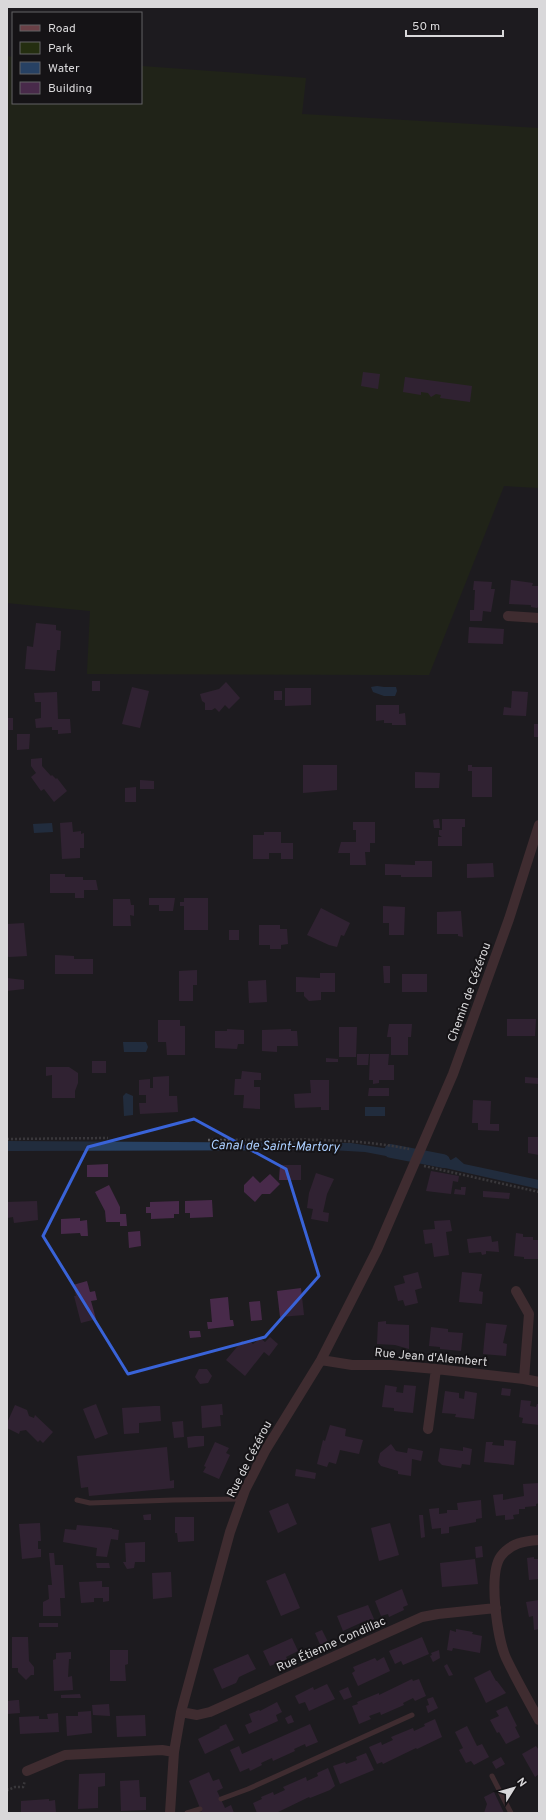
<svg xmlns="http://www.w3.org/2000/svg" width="546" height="1820" font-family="Overpass,sans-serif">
<rect width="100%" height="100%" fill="#1e1c1f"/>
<path fill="#242e10" d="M7,56L13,57V103H141V66L306,78L302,114L539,128V488L504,486L429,675L87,674L90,611L7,603Z"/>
<path fill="#274163" d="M377,686L384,687H396L397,691L395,696H384L373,692L371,687Z
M52,823L53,832L34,833L33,824Z
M123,1042H146L148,1047L146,1052H124Z
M126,1093L133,1096V1115L124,1116L123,1096Z
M365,1107H385V1116H365Z
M7,1141L351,1143L409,1152L406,1158L402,1159L365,1152L331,1150L7,1151Z
M427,1154L451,1160L456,1157L464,1164L539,1180V1189L423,1163Z"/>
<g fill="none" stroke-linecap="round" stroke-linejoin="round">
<path stroke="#274163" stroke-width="14" d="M391,1151L443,1161"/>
</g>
<path fill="#482a4a" d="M363,372L380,374L378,389L361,386Z
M405,377L472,386L470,402L440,398L441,395L436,394L431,397L428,393L421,392V395L403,392Z
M511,580L533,583L532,586H539V606L537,608L531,607V605L509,604Z
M474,581L492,582L491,589H495L491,612L483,611L482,621H470V610H474L475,590H473Z
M36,623L56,625V630L61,631L60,650H57L55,671L25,669L27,646L33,647Z
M469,627L504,629L503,644L468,643Z
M92,681H100V691H92Z
M226,682L240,698L229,709L225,705L219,712L215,708L212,710H205V703L202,701L200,694L219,689Z
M132,687L149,691L140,728L122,724Z
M285,688H311V705L285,706Z
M274,691H282V700H274Z
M512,691L528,692L526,716L503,715L504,707L511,708Z
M57,692L58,719H70L71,733L58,734V730H52V727L36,728L35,719L41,718V702H35L34,693Z
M376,705H399V714L405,713L406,725H392V723H384V720L376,721Z
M7,718H13V730H7Z
M534,724H539V737H534Z
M17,734H30L29,749L17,750Z
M42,758V766L51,776L52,775L56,779L57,778L67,791L54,802L44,789L41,791L31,777L36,773L31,766V759Z
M303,765H337V790L303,793Z
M468,765H472V767H492V797H472V771H468Z
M415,772L440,773L439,788H415Z
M140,780L154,781V789H140Z
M136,787V802H125V788Z
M439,819L440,828H434L433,820Z
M442,819H465V827H462V846H438V837H442L439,835V830H442Z
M72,822L73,832L81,831V834L84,833V848H80V858L62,859L60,823Z
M353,822H375V843H370V852H365L366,865H350V853H338L341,842H356V830H353Z
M264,832H281V843H293V859H281V853H269V859H253V835H264Z
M415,861H432V877H401V875H385V864L415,865Z
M493,863L494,877L467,878V864Z
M50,874H65V877H83V880H96L98,890H84V898H75V893H50Z
M149,898H175L173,911H159V905H149Z
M184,898H208V930H184V906H180V902H184Z
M113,899H130L131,905H134V916L130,915L131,926H113Z
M383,906L405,907L404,935H389V923H383Z
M321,908L350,923L344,936L341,935L337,947L329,945L307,935Z
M461,911L463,937L458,936V934H437V912Z
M24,923L27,956L9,957L7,956V924Z
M259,925H280V929H287L288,944L281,945V949H270V945H259Z
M229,930H239V940H229Z
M55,955L74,956V959H93V974H55Z
M383,966H390V983H384Z
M197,970V985H193V1001H179V971Z
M320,973H335V992H321V1000L309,1001L304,996V992H296V977L320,978Z
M402,974H427V992H402Z
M7,978L24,980V989L7,991Z
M266,980L267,1002L249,1003L248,981Z
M507,1019H536L535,1036H507Z
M158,1020H180V1026H185V1055H167L166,1042H158Z
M389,1024H412L411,1037H408V1055H391V1037H387Z
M339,1027H357L356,1057H339Z
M227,1029L244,1030V1044H238L237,1049L215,1048V1031H227Z
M291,1029V1031H297L298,1046H277V1052L262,1051V1030Z
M357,1054H369L368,1065H357Z
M370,1054H389L388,1065H394V1080H379V1083L373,1084V1080H369Z
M326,1058L338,1059V1062H326Z
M92,1061H106V1073H92Z
M46,1067H69L78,1073V1083L75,1091V1098H52V1075L46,1076Z
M242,1071L261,1073V1080H254V1087H260V1109L243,1108L244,1095H234L235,1079H241Z
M169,1076V1096H177L178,1112L140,1114L139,1103H146V1095H139V1080L150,1079V1088H153V1077Z
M525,1077L539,1078V1084L525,1083Z
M310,1080H329V1110H321V1107L295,1108L294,1094L311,1093Z
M369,1088H389V1096H368Z
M473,1100L491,1101L490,1124H499V1131L478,1130V1123H472Z
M528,1137H539V1155L528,1153Z
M108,1164V1177H87V1165Z
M280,1165H301V1180H279Z
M431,1171L459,1176L458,1182L453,1181L451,1194L426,1191Z
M316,1173L334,1179L327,1194L323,1212L329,1213L328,1222L311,1219L313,1209L307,1208L309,1193Z
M270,1174L280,1184L270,1194H262L255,1202L244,1192V1185L253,1176L260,1183Z
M109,1185L120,1207V1214H126L127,1226H120V1222H106L105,1211L95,1192Z
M461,1187H466L465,1195L454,1194L455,1189L461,1190Z
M483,1191L510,1193L509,1199L483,1197Z
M212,1200L213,1217L190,1218V1213H185V1201Z
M37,1201L38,1220L14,1223L13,1217L7,1218V1202Z
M179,1201V1214H174V1218L151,1219V1213H146V1207H150V1202Z
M80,1218V1221L87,1220L88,1236H81L80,1233L61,1234V1219Z
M450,1220L452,1231L446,1232L449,1255L434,1257L432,1243L425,1244L423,1230L435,1229L434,1221Z
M140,1231L141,1246L129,1248L128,1232Z
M516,1233L523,1234V1237H533V1240H539V1259H524V1257L514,1256Z
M491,1236L492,1242L498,1241L499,1252L486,1251V1254L482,1255L481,1252L469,1253L467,1239Z
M418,1272L422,1288L415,1290L418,1303L405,1306L403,1300L398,1301L394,1286L405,1283L403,1276Z
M462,1272L482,1274L479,1291L483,1292L482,1304L459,1302Z
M87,1281L90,1292L95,1291L97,1300L91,1301L96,1319L81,1323L74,1296H76L73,1285Z
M301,1288L304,1315L280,1317L277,1291Z
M228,1297L230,1320H233L234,1326L208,1329L207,1322H212L210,1299Z
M260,1301L262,1320L251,1321L249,1302Z
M386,1321V1324L409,1325V1349L395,1345L377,1344L378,1322Z
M486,1323L507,1325L503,1343L507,1344L506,1356L483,1354Z
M431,1327L448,1329V1332L463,1333L461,1351L440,1349V1347L429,1346Z
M189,1331H200L201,1337L190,1338Z
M270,1337L278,1344L269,1356L264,1352L245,1376L226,1360L242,1341L245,1343L248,1340L253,1344L260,1338L265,1342Z
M199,1369H207L212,1376L208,1383L200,1384L195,1377Z
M385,1385L397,1387L396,1392L403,1393L404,1385L416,1386L413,1413L394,1411V1408L382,1407Z
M502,1388L511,1389L510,1396L501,1395Z
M445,1391L459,1393V1398L464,1399L465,1391L477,1393L474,1419L455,1417L456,1414L442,1413Z
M521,1400L531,1401L530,1406L536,1407L537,1404H539V1425L522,1423L523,1418L519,1417Z
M96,1404L108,1434L95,1439L83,1409Z
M222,1404L223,1415H220L221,1426L202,1428L201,1406Z
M15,1405L27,1410L29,1416L34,1418L35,1415L53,1432L43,1443L40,1440L38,1442L26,1430L20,1431L19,1434L7,1428V1423Z
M154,1406H160L161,1421L139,1423V1433L124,1434L122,1408Z
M183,1421L184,1437L174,1438L172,1422Z
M330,1425L346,1429L345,1436L363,1440L359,1454L340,1450L336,1464L329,1462L327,1467L317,1464L323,1440L325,1441Z
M195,1436H204V1446L188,1448L187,1437Z
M504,1440L516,1441L514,1465L484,1462L486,1442H493L492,1445L504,1446Z
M215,1442L229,1448L226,1453L230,1455L219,1479L203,1472L206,1467L204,1466Z
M391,1444L396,1451L407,1453L408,1448L423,1451L421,1461L412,1459L411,1476L398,1474V1471L381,1466L378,1462L380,1453Z
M167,1447L170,1481L174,1480V1488L89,1496L88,1487L81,1488L77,1456Z
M463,1447L472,1449L470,1465L462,1464L461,1468L448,1466L442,1465L438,1461L440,1448L463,1451Z
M296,1469L316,1473L315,1479L295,1476Z
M539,1483V1503L536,1504V1506L525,1507V1509H519V1514L513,1515L514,1519L505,1520V1515L496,1516L493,1495L503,1494V1500L524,1496L523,1484Z
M481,1500L482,1518L476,1519V1522L449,1527V1533L441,1534V1528L432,1529L429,1509L439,1508V1514L447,1513V1510H458L457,1503Z
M288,1503L297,1524L278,1533L269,1511Z
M151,1514V1520H144L143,1515Z
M419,1515H423L425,1537L421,1538Z
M175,1517H194V1541L178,1542L177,1533H175Z
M40,1523L41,1541H38V1549H41V1557L22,1559L19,1524Z
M390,1523L399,1555L379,1561L371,1528Z
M77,1525L112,1528V1529L119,1530L118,1540L111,1539L107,1557L96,1556L97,1548L63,1542L65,1529L76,1530Z
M145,1542V1562H135L134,1568L127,1569L123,1562H126L125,1543Z
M482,1546L483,1557L476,1558L475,1547Z
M49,1553H54L55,1565H63L65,1598H60L61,1616H43V1602L49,1599L48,1585H52Z
M534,1557V1559H539V1579L529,1580L527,1558Z
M475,1559L478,1584L442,1587L440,1563Z
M96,1563H109L110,1568H97Z
M171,1572L172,1597L153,1599L152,1573Z
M285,1573L300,1608L281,1616L266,1581Z
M102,1581V1587H109V1601L103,1602V1598H94V1602L81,1603L79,1582Z
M402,1589L408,1605L403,1607L404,1610L389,1617L388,1614L381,1616L375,1601Z
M539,1600V1629L534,1630L533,1616L529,1617L526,1602Z
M368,1605L374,1619L368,1622L367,1620L343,1631L337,1616Z
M39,1623H58V1627H39Z
M456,1629L473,1632L472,1634L482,1636L480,1653L453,1648L452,1651L447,1650L450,1630L456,1632Z
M322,1630L330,1646L322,1649L315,1633Z
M12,1637H28L29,1661L34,1667V1675H31L26,1680L18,1672V1668H12Z
M422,1637L429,1654L403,1665L401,1661L395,1664L389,1651Z
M292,1638L298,1651L286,1657L287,1659L270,1666L263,1651Z
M110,1650H128V1664L125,1665L126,1681H110Z
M439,1650L440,1658L433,1662L430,1656L432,1655L431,1653Z
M71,1652V1659H69L68,1677L72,1676L73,1690L54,1691L53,1660L56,1659V1653Z
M248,1654L256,1669L239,1677L236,1683L222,1689L213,1669Z
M384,1657L390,1671L358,1686L352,1673L355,1671L353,1667L375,1658L377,1661Z
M447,1664L453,1675L449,1676L444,1666Z
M490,1670L496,1681H497L506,1693L486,1703L474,1678Z
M412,1679L413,1681L419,1679L426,1696L415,1701L413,1698L403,1703L404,1705L381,1715L380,1712L369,1716L371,1719L359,1724L352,1706L358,1704L357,1702L379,1693V1695Z
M327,1684L335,1699L309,1711L305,1702L299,1704L295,1696L313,1687L314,1690Z
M348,1687L352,1697L344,1700L339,1691Z
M80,1694L81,1698H61V1695Z
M433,1697L438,1708L428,1713L426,1706L429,1705L427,1699Z
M17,1700H19L20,1713L7,1714V1701Z
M277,1702L282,1712L276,1715L278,1721L249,1734L245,1725L252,1722L249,1714L259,1710L260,1711Z
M109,1704L110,1716L93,1715L92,1705Z
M507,1706L517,1726L515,1727L520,1737L506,1744L499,1732L497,1733L490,1720L499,1716L496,1711Z
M91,1711L92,1733L67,1736L66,1716H78V1712Z
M58,1713L59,1732L20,1734L19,1717L39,1716V1719H48L47,1714Z
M145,1715L146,1736L117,1737L116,1716Z
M291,1715L294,1722L288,1724L285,1718Z
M435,1719L442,1737L417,1749L416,1748L383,1764L382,1762L377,1764L369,1747L381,1742L382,1745L393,1740L391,1737L413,1728L414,1731L425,1726L424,1724Z
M226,1724L234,1740L205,1754L198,1739L220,1728L219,1727Z
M310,1724L318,1742L306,1747L305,1744L294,1749L295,1751L273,1761L272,1758L261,1763L262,1765L250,1771L249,1768L240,1772L230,1750L239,1746L242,1754Z
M467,1726L477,1746L482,1744L489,1757L474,1765L471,1761L466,1763L459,1750L463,1748L455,1732Z
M536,1746L539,1750V1774L535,1777L522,1754Z
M366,1753L374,1770L340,1784L333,1766L345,1762L346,1764L357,1760L356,1757Z
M501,1757L505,1764L496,1769L492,1762Z
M328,1768L335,1786L330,1790L310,1798L309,1797L276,1813H257L253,1803L262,1799L261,1797L273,1792L274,1795L285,1790L283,1787L306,1777L307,1781L318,1776L317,1773Z
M209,1772L213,1781L219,1779L223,1788L217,1791L225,1808L231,1805L234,1813H202L189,1781Z
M105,1773V1786L98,1787V1808L78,1809L79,1774Z
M139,1780L140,1797H146V1810L121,1811L120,1781Z
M494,1792L504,1813H484L487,1804L484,1797Z
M49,1799V1801L55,1800L56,1813H21V1801Z"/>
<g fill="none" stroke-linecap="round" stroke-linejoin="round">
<path stroke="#5c5a5d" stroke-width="2.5" stroke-dasharray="2 2" stroke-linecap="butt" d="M7,1139L108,1138
M208,1140C273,1140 346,1136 409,1149
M424,1166L539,1192
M7,1789L8,1790L15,1787H23L25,1781"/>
<path stroke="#694046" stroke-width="5" d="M77,1500L90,1503L173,1500L241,1499
M492,1776L511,1813
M221,1799L248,1789L412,1715
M187,1813L200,1809"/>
<path stroke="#694046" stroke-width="10" d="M508,616L539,618
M516,1291L529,1314L524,1379
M321,1360L352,1365H391L436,1369L524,1379L539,1382
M428,1429L436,1369
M539,1540C524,1541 511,1543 501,1556C488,1573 497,1638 506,1658C516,1679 528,1700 539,1720
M181,1712L197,1715L210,1712L422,1617L438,1614L496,1608
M27,1771L65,1755L162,1750L174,1752
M170,1813L174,1752L181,1712L230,1532L245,1490L265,1451L321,1360L377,1250L453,1074L509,919L539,825"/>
</g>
<path d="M0 0H546V1820H0ZM194,1119L286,1169L319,1276L265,1337L128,1374L43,1236L88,1147Z" fill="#1e1c1f" fill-opacity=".55" fill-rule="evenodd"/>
<path fill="none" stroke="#3963d8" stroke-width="3" stroke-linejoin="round" d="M194,1119L286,1169L319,1276L265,1337L128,1374L43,1236L88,1147Z"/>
<g text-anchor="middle" stroke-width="4" stroke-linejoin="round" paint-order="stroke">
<g font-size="12" fill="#d9d8da" stroke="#151316">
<text transform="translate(469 992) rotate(-70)" y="4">Chemin de Cézérou</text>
<text transform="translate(431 1357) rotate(5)" y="4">Rue Jean d'Alembert</text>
<text transform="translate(249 1459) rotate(-63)" y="4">Rue de Cézérou</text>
<text transform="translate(331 1644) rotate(-24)" y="4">Rue Étienne Condillac</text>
</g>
<g font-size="13" font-style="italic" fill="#abcfff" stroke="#151316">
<text transform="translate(275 1145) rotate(1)" y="5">Canal de Saint-Martory</text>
</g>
</g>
<rect width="546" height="1820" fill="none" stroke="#d9d8da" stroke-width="16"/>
<rect x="12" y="12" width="130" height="92" fill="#151316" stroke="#636264"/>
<rect x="20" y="25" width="20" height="6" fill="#694046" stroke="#636264"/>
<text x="48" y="32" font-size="12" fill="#d9d8da">Road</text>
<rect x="20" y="42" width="20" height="12" fill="#242e10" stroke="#636264"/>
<text x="48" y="52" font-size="12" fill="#d9d8da">Park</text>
<rect x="20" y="62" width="20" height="12" fill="#274163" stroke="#636264"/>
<text x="48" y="72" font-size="12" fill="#d9d8da">Water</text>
<rect x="20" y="82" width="20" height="12" fill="#482a4a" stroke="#636264"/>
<text x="48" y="92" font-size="12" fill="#d9d8da">Building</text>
<g transform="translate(514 1788) rotate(53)" stroke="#151316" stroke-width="3" paint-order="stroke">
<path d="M0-3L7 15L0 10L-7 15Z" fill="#d9d8da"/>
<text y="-6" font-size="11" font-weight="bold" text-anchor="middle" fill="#d9d8da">N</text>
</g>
<path d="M406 30v6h97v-6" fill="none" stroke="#d9d8da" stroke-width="2"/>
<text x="412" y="30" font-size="12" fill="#d9d8da" stroke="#151316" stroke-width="3" paint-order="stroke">50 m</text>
</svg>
